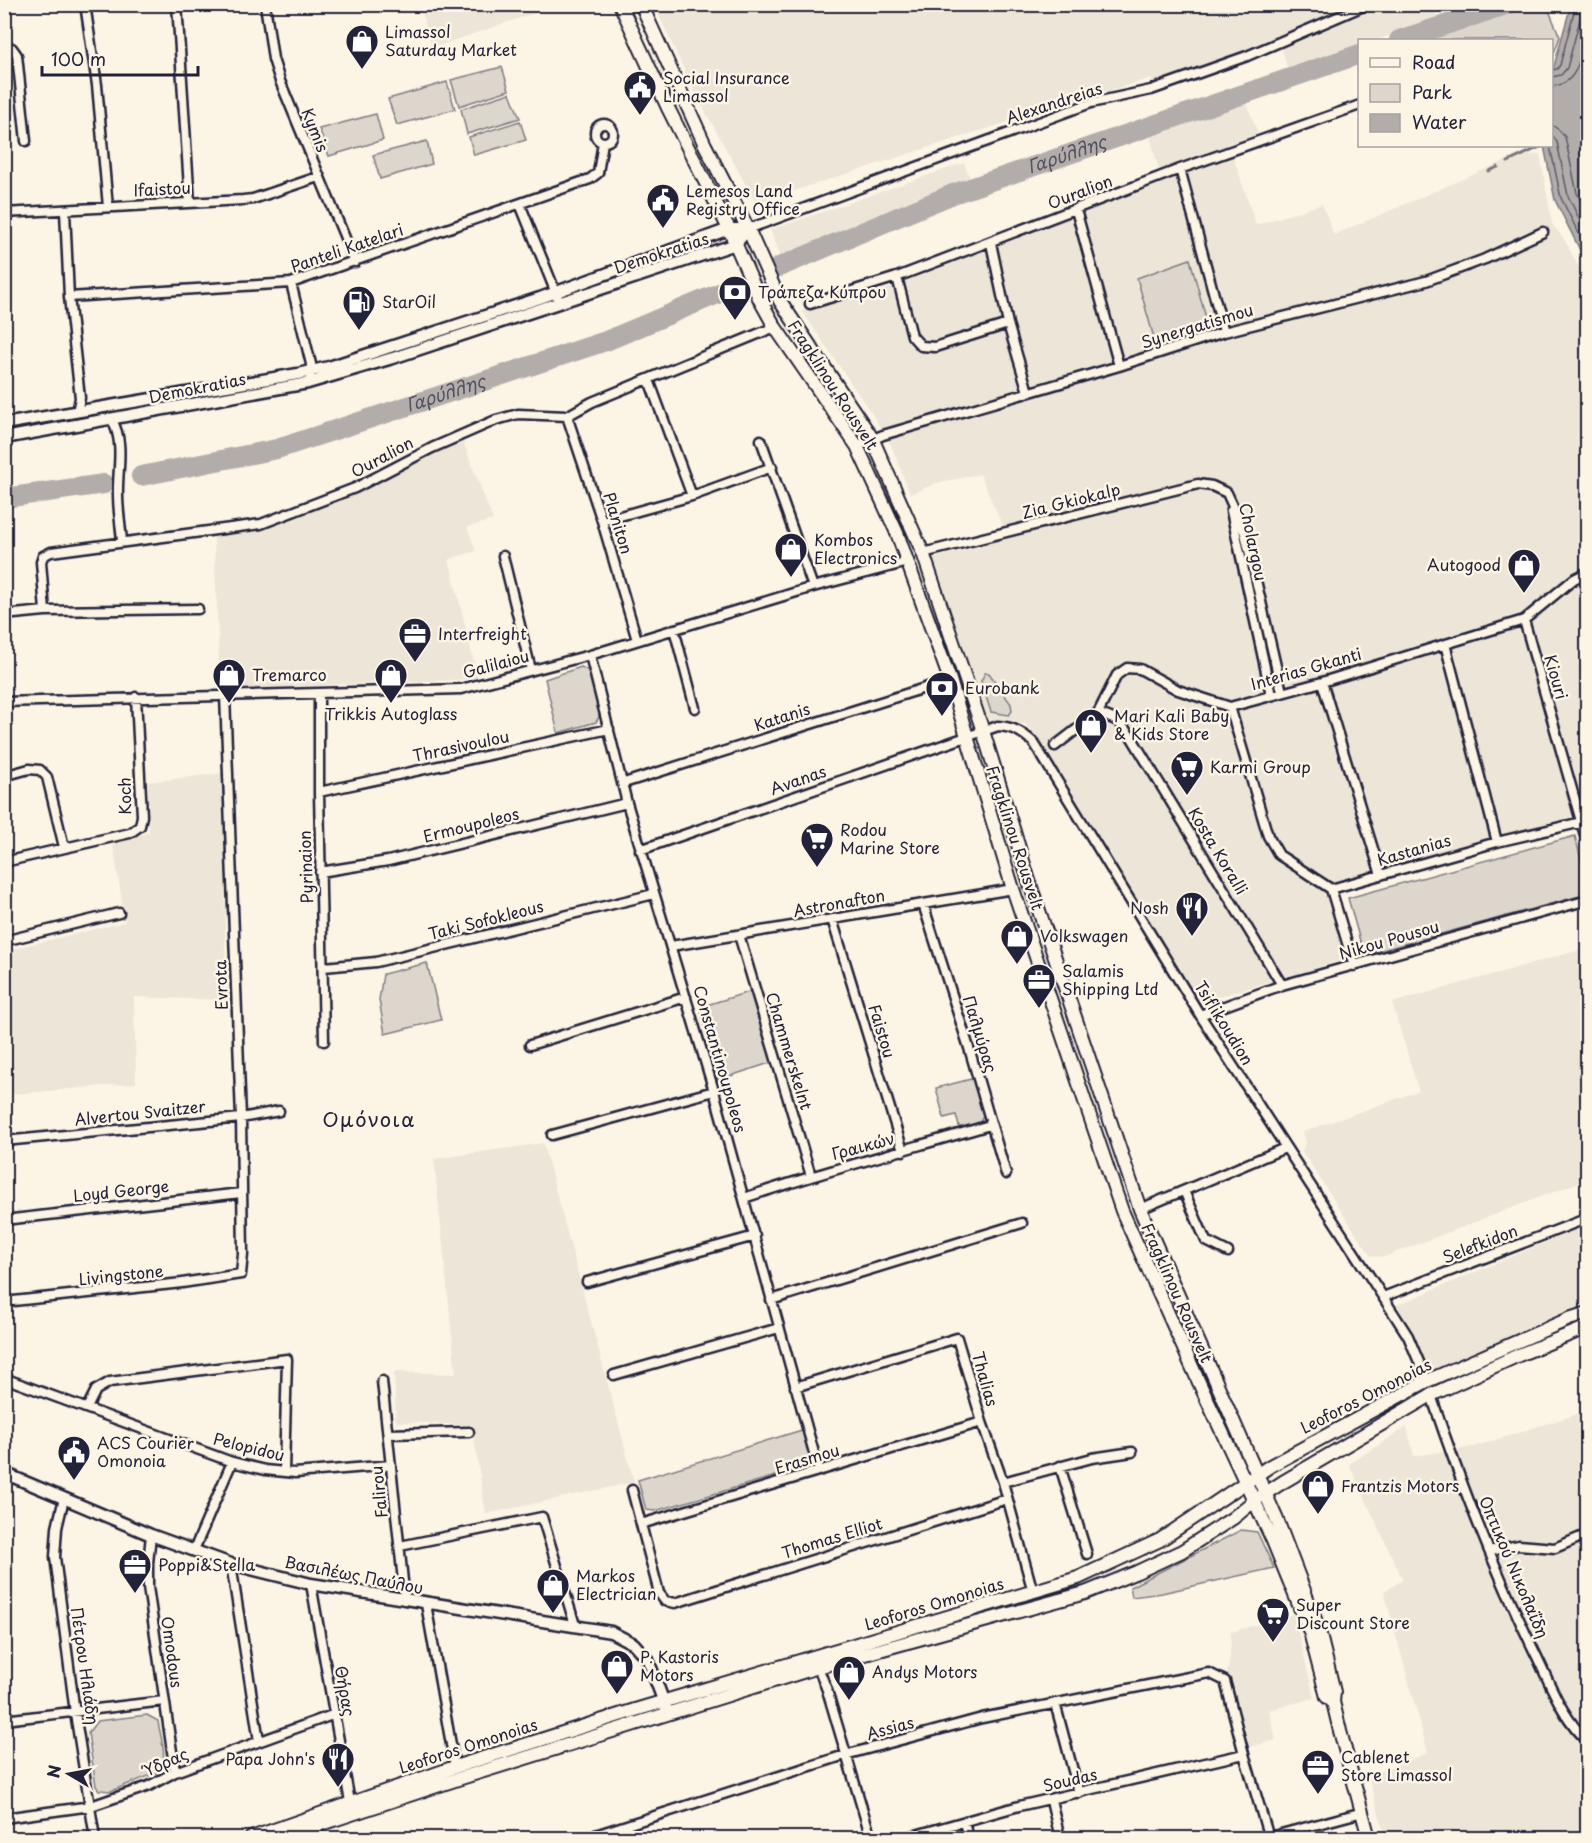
<svg xmlns="http://www.w3.org/2000/svg" width="1592" height="1843" font-family="'Playpen Sans',sans-serif">
<rect width="100%" height="100%" fill="#fcf5e5"/>
<filter id="ink" filterUnits="userSpaceOnUse"><feTurbulence type="fractalNoise" baseFrequency=".0167" numOctaves="2"/><feDisplacementMap in="SourceGraphic" scale="12" xChannelSelector="R" yChannelSelector="G"/><feConvolveMatrix kernelMatrix="1 2 1 2 8 2 1 2 1" color-interpolation-filters="sRGB"/></filter>
<g filter="url(#ink)">
<path fill="#ece5d8" d="M420,4H558V5L432,48Z
M693,4H1431L1438,18L1377,40H1360L1359,47L1289,74L1282,49L1157,91L1151,78L1023,117L756,203L692,87L657,11Z
M1246,102L1258,133L1229,144L1256,225L1322,204L1334,235L1514,157L1540,154L1552,224L1564,239L1587,283V823L1327,893L1346,959L1200,1002L1026,724L986,719L931,559L1008,538L980,474L937,483L910,494L892,447L870,411L802,311L889,288L1162,181L1150,136Z
M964,163L972,184L783,262L770,230Z
M462,439L493,520L467,527L476,551L449,559L478,679L220,689L214,535L265,529L345,498Z
M225,773V1000L134,997L136,1083L5,1095L4,951L125,922L113,843L149,832L148,782Z
M1587,948V1179L1384,1257L1371,1256L1302,1151L1306,1141L1303,1132L1419,1091L1392,1003Z
M543,1143L634,1482L486,1514L472,1425L396,1422L394,1372L456,1374L434,1159Z
M1587,1225V1307L1431,1373L1397,1305Z
M1587,1411V1838H1386L1368,1776L1428,1753L1384,1591L1403,1580L1349,1464L1407,1427L1414,1456L1473,1447Z
M1294,1614L1314,1698L1269,1710L1276,1740L1249,1747L1238,1703L1227,1674L1230,1656L1231,1632Z"/>
<path fill="#dcd6cc" stroke="#7f7c84" stroke-width="1.5" d="M1547,6L1560,37L1552,58V40H1431L1422,36L1497,12Z
M502,67L509,90L459,106L451,80Z
M447,82L455,109L397,125L388,99Z
M510,93L520,118L467,134L461,109Z
M376,114L383,140L329,156L319,129Z
M520,121L526,140L474,155L469,137Z
M427,141L432,164L380,179L373,155Z
M1190,259L1207,322L1202,333L1156,345L1137,278Z
M581,667L591,672L602,712L596,722L558,733L545,679Z
M985,673H989L1011,704L1012,711L1009,715L991,712L981,681Z
M1575,836L1587,883V894L1364,955L1348,898Z
M427,963L441,1020L385,1034L379,1000L383,974Z
M752,991L773,1062L718,1080L700,1007Z
M975,1078L984,1115L978,1125L960,1130L956,1115L944,1118L936,1088Z
M802,1430L810,1455L803,1468L655,1511L646,1510L638,1480Z
M1241,1530L1257,1532L1274,1568L1162,1593L1132,1597L1130,1587Z
M147,1715L158,1721C160,1736 169,1759 159,1772L111,1791L99,1790L96,1786L88,1733L97,1721Z"/>
<path fill="#b2adab" stroke="#78757e" stroke-width="1.5" d="M1571,5H1587V264L1555,200L1544,146H1552V73Z"/>
<g fill="none" stroke-linecap="round" stroke-linejoin="round">
<path stroke="#5c5a68" stroke-width="1.5" d="M1552,70L1557,69L1560,65L1576,4
M1552,77L1561,75L1567,68L1584,4
M1552,86C1580,85 1582,49 1588,28
M1552,125L1559,130L1565,137L1577,193L1588,216
M1552,135L1557,142L1568,196L1588,237
M1550,146L1561,198L1588,252"/>
<path stroke="#78757e" stroke-width="3" d="M1508,162L1542,146
M1489,171L1498,167"/>
<g stroke="#b2adab" stroke-width="20">
<path d="M1399,40L1509,4"/>
<path id="s1" d="M779,267L953,194L1360,54"/>
<path id="s2" d="M141,476L277,449L606,341L741,284"/>
<path d="M4,498L104,484"/>
</g>
<defs>
<path id="minor" d="M85,4L97,85L108,207
M177,4L190,203
M265,4L273,59L280,81L355,262
M643,9L663,4
M4,45L12,48L17,55L26,141
M595 133a9 9 0 1 1 18 0a9 9 0 1 1-18 0Z
M1180,169L1224,332
M520,204L558,298
M1076,210L1119,366
M65,211L69,297L80,398L77,412
M4,213L243,200L253,199L318,177
M748,229L1091,103L1151,90L1247,56L1368,4
M991,243L1008,324L1028,392
M897,277L912,336L921,346L935,347L1008,324
M291,283L311,364L310,377
M69,297L291,283L590,179L598,173L603,142
M810,304L897,277L1180,169L1360,105
M649,380L692,496
M567,416L602,521L637,640
M112,420C125,443 117,470 118,495C118,511 121,527 122,542
M761,440L813,587
M857,446L883,435L1119,366L1224,332L1426,281L1485,259L1543,232
M1227,493L1245,533L1282,692
M1231,511L1271,695
M602,521L692,496L772,467
M923,553L1198,484L1212,486L1227,493
M503,556L531,670
M45,611L41,562L43,556L51,552L261,524L355,488L432,448L496,420L518,414L567,416L592,402L775,327
M4,615L45,611L198,609
M1524,620L1588,846
M674,629L695,708
M1445,644L1497,842
M590,655L627,803L714,1091L819,1471
M1322,682L1381,875
M319,693V792L324,1041
M4,702L461,689L590,655L813,587L908,562
M1230,707L1268,836L1279,855L1331,889
M1098,713L1118,721L1132,738L1282,985
M1055,746L1098,713L1117,675L1127,668L1140,669L1178,690L1230,707L1322,682L1524,620L1574,579L1588,572
M4,776L29,769L40,770L47,777L64,847
M624,783L950,680
M319,792L609,729
M640,850L998,726C1014,727 1022,732 1034,743L1200,1015L1383,1297L1408,1336L1427,1381
M4,862L130,833L140,826L142,816L136,697
M320,872L388,861L627,803
M923,904L969,1048L1006,1174
M832,919L903,1151
M739,935L811,1176
M4,941L119,913
M671,946L1013,889
M1354,966L1331,889L1497,842L1582,822
M324,967L376,962L654,894
M1200,1015L1282,985L1588,900
M530,1045L686,997
M552,1135L714,1091
M4,1141L241,1118L279,1111
M1184,1191L1206,1241L1228,1252
M744,1198C825,1171 908,1149 990,1125
M1140,1209L1285,1148
M4,1220L241,1193
M587,1282L755,1236
M1383,1297L1588,1218
M771,1300L1022,1223
M4,1302L182,1283L241,1274L243,1254L241,1118L225,695
M614,1375L779,1328
M4,1378L232,1462L265,1470L295,1473L391,1465
M382,1381L405,1600
M795,1387L957,1338L982,1422L1003,1482L1033,1592
M1431,1395C1461,1485 1496,1574 1538,1659C1552,1688 1563,1719 1588,1741
M87,1408L96,1390L110,1382L287,1359L284,1472
M388,1434L469,1432
M1060,1466L1087,1554
M1003,1482L1092,1458L1132,1452
M632,1490L659,1593L665,1601L675,1603L1007,1499
M64,1498L57,1528L55,1557L75,1713L95,1838
M641,1524L982,1422
M151,1535L148,1563V1587L175,1772
M400,1546L542,1517L575,1625
M194,1550L232,1462
M1489,1551L1519,1545L1555,1548L1588,1534
M231,1564L259,1741
M311,1584L350,1802
M426,1604L455,1767
M818,1667L827,1690L871,1838
M1055,1703L1079,1793
M4,1720L164,1701
M1051,1800L1060,1838
M4,1818L91,1806L149,1786L175,1772L335,1714
M964,1822L968,1838
M586,1838L845,1755L982,1718L1209,1673L1225,1681L1244,1754L1269,1838
M905,1838L1019,1806L1244,1754
M1266,1838L1363,1812"/>
<path id="tertiary" d="M4,424L298,374L329,367L540,298L729,229H748
M4,438L308,383L396,357L736,244L748,229
M4,1473L151,1535L231,1564L311,1584L611,1632L634,1644L648,1660L666,1708"/>
<path id="secondary" d="M620,4L668,108L729,229L760,300L775,327L857,446L897,533L950,680L1013,889L1122,1211L1202,1389L1273,1541L1310,1632L1327,1697L1332,1701
M641,4L705,145L748,229L780,301L872,438L923,553L983,731L1031,887L1140,1209L1277,1520L1318,1627L1334,1692L1333,1702L1340,1731L1369,1838
M251,1838L455,1767L635,1710L1078,1578L1160,1540L1270,1466L1427,1381L1569,1319L1588,1313
M279,1838L458,1779L818,1667L1085,1593L1137,1572L1182,1551L1233,1518L1255,1500L1283,1482L1431,1395L1521,1354L1588,1327"/>
</defs>
<use href="#minor" stroke="#22223b" stroke-width="13"/>
<use href="#tertiary" stroke="#22223b" stroke-width="15"/>
<use href="#secondary" stroke="#22223b" stroke-width="16"/>
<use href="#minor" stroke="#fcf5e5" stroke-width="8"/>
<use href="#tertiary" stroke="#fcf5e5" stroke-width="10"/>
<use href="#secondary" stroke="#fcf5e5" stroke-width="12"/>
</g>
</g>
<defs>
<symbol id="shop-pin" viewBox="-11 -11 22 30"><path d="M0 17L-7.5 6A9.5 9.5 0 1 1 7.5 6Z" fill="#22223b" stroke="#fcf5e5"/><path d="M-5-2.5h2.3a2.7 3.5 0 0 1 5.4 0H5L5.5 6h-11ZM-1.5-2.5h3a1.5 2.3 0 0 0-3 0Z" fill="#fff"/></symbol>
<symbol id="civic-pin" viewBox="-11 -11 22 30"><path d="M0 17L-7.5 6A9.5 9.5 0 1 1 7.5 6Z" fill="#22223b" stroke="#fcf5e5"/><path d="M-.6-6.5H3V-4.5H.6V-3L4-1V1h2V6H-6V1h2V-1L-.6-3ZM-1.2 2.5V6h2.4V2.5Z" fill="#fff"/></symbol>
<symbol id="bank-pin" viewBox="-11 -11 22 30"><path d="M0 17L-7.5 6A9.5 9.5 0 1 1 7.5 6Z" fill="#22223b" stroke="#fcf5e5"/><path d="M-6-4H6V4H-6ZM0-2.3a2.3 2.3 0 1 0 0 4.6a2.3 2.3 0 1 0 0-4.6Z" fill="#fff"/></symbol>
<symbol id="fuel-pin" viewBox="-11 -11 22 30"><path d="M0 17L-7.5 6A9.5 9.5 0 1 1 7.5 6Z" fill="#22223b" stroke="#fcf5e5"/><path d="M-5.5-6h7V0h2V4h1.3V-2.5L3-4.5l.8-.8L6-3V5H2.5V1h-1V6h-7ZM-4.2-4.7v3.2H.2V-4.7Z" fill="#fff"/></symbol>
<symbol id="office-pin" viewBox="-11 -11 22 30"><path d="M0 17L-7.5 6A9.5 9.5 0 1 1 7.5 6Z" fill="#22223b" stroke="#fcf5e5"/><path d="M-6-3h4V-5.5h4V-3h4V5H-6ZM-1-4.5V-3h2v-1.5ZM-6 0V1H6V0Z" fill="#fff"/></symbol>
<symbol id="supermarket-pin" viewBox="-11 -11 22 30"><path d="M0 17L-7.5 6A9.5 9.5 0 1 1 7.5 6Z" fill="#22223b" stroke="#fcf5e5"/><path d="M-6-5.5h2.5l.6 2H6L4.5 2H-2.5L-4.4-4H-6ZM-1.5 3.2a1.3 1.3 0 1 0 .1 0ZM3 3.2a1.3 1.3 0 1 0 .1 0Z" fill="#fff"/></symbol>
<symbol id="restaurant-pin" viewBox="-11 -11 22 30"><path d="M0 17L-7.5 6A9.5 9.5 0 1 1 7.5 6Z" fill="#22223b" stroke="#fcf5e5"/><path d="M-5-6h1v4h1v-4h1v4h1v-4h1v5L-1.5 .5V6h-2V.5L-5-1ZM5-6V6H3V1.5H1.5Q1.5-4 5-6Z" fill="#fff"/></symbol>
</defs>
<g fill-rule="evenodd">
<use href="#shop-pin" x="343" y="22" width="38" height="52"/>
<use href="#civic-pin" x="621" y="68" width="38" height="52"/>
<use href="#civic-pin" x="644" y="181" width="38" height="52"/>
<use href="#bank-pin" x="716" y="273" width="38" height="52"/>
<use href="#fuel-pin" x="340" y="283" width="38" height="52"/>
<use href="#shop-pin" x="772" y="530" width="38" height="52"/>
<use href="#shop-pin" x="1505" y="546" width="38" height="52"/>
<use href="#office-pin" x="396" y="615" width="38" height="52"/>
<use href="#shop-pin" x="210" y="656" width="38" height="52"/>
<use href="#shop-pin" x="372" y="656" width="38" height="52"/>
<use href="#bank-pin" x="923" y="669" width="38" height="52"/>
<use href="#shop-pin" x="1072" y="706" width="38" height="52"/>
<use href="#supermarket-pin" x="1168" y="748" width="38" height="52"/>
<use href="#supermarket-pin" x="798" y="820" width="38" height="52"/>
<use href="#restaurant-pin" x="1173" y="889" width="38" height="52"/>
<use href="#shop-pin" x="998" y="917" width="38" height="52"/>
<use href="#office-pin" x="1020" y="961" width="38" height="52"/>
<use href="#civic-pin" x="55" y="1433" width="38" height="52"/>
<use href="#shop-pin" x="1299" y="1467" width="38" height="52"/>
<use href="#office-pin" x="116" y="1546" width="38" height="52"/>
<use href="#shop-pin" x="534" y="1566" width="38" height="52"/>
<use href="#supermarket-pin" x="1254" y="1595" width="38" height="52"/>
<use href="#shop-pin" x="598" y="1647" width="38" height="52"/>
<use href="#shop-pin" x="830" y="1653" width="38" height="52"/>
<use href="#restaurant-pin" x="319" y="1740" width="38" height="52"/>
<use href="#office-pin" x="1299" y="1747" width="38" height="52"/>
</g>
<g text-anchor="middle" stroke-width="5" stroke-linejoin="round" paint-order="stroke">
<g font-size="16" fill="#22223b" stroke="#fcf5e5" text-anchor="start">
<text x="385" y="38">Limassol<tspan x="385" dy="18">Saturday Market</tspan></text>
<text x="663" y="84">Social Insurance<tspan x="663" dy="18">Limassol</tspan></text>
<text x="686" y="197">Lemesos Land<tspan x="686" dy="18">Registry Office</tspan></text>
<text x="758" y="298">Τράπεζα Κύπρου</text>
<text x="382" y="308">StarOil</text>
<text x="814" y="546">Kombos<tspan x="814" dy="18">Electronics</tspan></text>
<text x="1501" y="571" text-anchor="end">Autogood</text>
<text x="438" y="640">Interfreight</text>
<text x="252" y="681">Tremarco</text>
<text x="965" y="694">Eurobank</text>
<text x="391" y="720" text-anchor="middle">Trikkis Autoglass</text>
<text x="1114" y="722">Mari Kali Baby<tspan x="1114" dy="18">&amp; Kids Store</tspan></text>
<text x="1210" y="773">Karmi Group</text>
<text x="840" y="836">Rodou<tspan x="840" dy="18">Marine Store</tspan></text>
<text x="1169" y="914" text-anchor="end">Nosh</text>
<text x="1040" y="942">Volkswagen</text>
<text x="1062" y="977">Salamis<tspan x="1062" dy="18">Shipping Ltd</tspan></text>
<text x="97" y="1449">ACS Courier<tspan x="97" dy="18">Omonoia</tspan></text>
<text x="1341" y="1492">Frantzis Motors</text>
<text x="158" y="1571">Poppi&amp;Stella</text>
<text x="576" y="1582">Markos<tspan x="576" dy="18">Electrician</tspan></text>
<text x="1296" y="1611">Super<tspan x="1296" dy="18">Discount Store</tspan></text>
<text x="640" y="1663">P. Kastoris<tspan x="640" dy="18">Motors</tspan></text>
<text x="872" y="1678">Andys Motors</text>
<text x="1341" y="1763">Cablenet<tspan x="1341" dy="18">Store Limassol</tspan></text>
<text x="315" y="1765" text-anchor="end">Papa John's</text>
</g>
<g font-size="16" fill="#22223b" stroke="#fcf5e5">
<text transform="translate(1054 103) rotate(-18)" y="6">Alexandreias</text>
<text transform="translate(315 130) rotate(68)" y="6">Kymis</text>
<text transform="translate(162 189) rotate(-3)" y="6">Ifaistou</text>
<text transform="translate(1080 192) rotate(-21)" y="6">Ouralion</text>
<text transform="translate(347 248) rotate(-19)" y="6">Panteli Katelari</text>
<text transform="translate(661 253) rotate(-18)" y="6">Demokratias</text>
<text transform="translate(1197 326) rotate(-17)" y="6">Synergatismou</text>
<text transform="translate(833 385) rotate(57)" y="6">Fragklinou Rousvelt</text>
<text transform="translate(197 388) rotate(-11)" y="6">Demokratias</text>
<text transform="translate(382 457) rotate(-28)" y="6">Ouralion</text>
<text transform="translate(1071 501) rotate(-14)" y="6">Zia Gkiokalp</text>
<text transform="translate(618 523) rotate(73)" y="6">Planiton</text>
<text transform="translate(1253 542) rotate(78)" y="6">Cholargou</text>
<text transform="translate(496 664) rotate(-15)" y="6">Galilaiou</text>
<text transform="translate(1306 669) rotate(-16)" y="6">Interias Gkanti</text>
<text transform="translate(1556 677) rotate(74)" y="6">Kiouri</text>
<text transform="translate(782 717) rotate(-18)" y="6">Katanis</text>
<text transform="translate(461 746) rotate(-12)" y="6">Thrasivoulou</text>
<text transform="translate(798 780) rotate(-19)" y="6">Avanas</text>
<text transform="translate(125 796) rotate(-91)" y="6">Koch</text>
<text transform="translate(471 825) rotate(-14)" y="6">Ermoupoleos</text>
<text transform="translate(1015 838) rotate(72)" y="6">Fragklinou Rousvelt</text>
<text transform="translate(1414 850) rotate(-16)" y="6">Kastanias</text>
<text transform="translate(1218 851) rotate(59)" y="6">Kosta Koralli</text>
<text transform="translate(306 867) rotate(-92)" y="6">Pyrinaion</text>
<text transform="translate(839 903) rotate(-10)" y="6">Astronafton</text>
<text transform="translate(486 920) rotate(-14)" y="6">Taki Sofokleous</text>
<text transform="translate(1389 940) rotate(-16)" y="6">Nikou Pousou</text>
<text transform="translate(221 985) rotate(-92)" y="6">Evrota</text>
<text transform="translate(1224 1023) rotate(58)" y="6">Tsiflikoudion</text>
<text transform="translate(882 1031) rotate(73)" y="6">Faistou</text>
<text transform="translate(980 1034) rotate(73)" y="6">Παλμύρας</text>
<text transform="translate(789 1051) rotate(73)" y="6">Chammerskelnt</text>
<text transform="translate(720 1059) rotate(74)" y="6">Constantinoupoleos</text>
<text transform="translate(140 1113) rotate(-6)" y="6">Alvertou Svaitzer</text>
<text transform="translate(863 1146) rotate(-15)" y="6">Γραικών</text>
<text transform="translate(121 1191) rotate(-6)" y="6">Loyd George</text>
<text transform="translate(1480 1244) rotate(-21)" y="6">Selefkidon</text>
<text transform="translate(121 1275) rotate(-6)" y="6">Livingstone</text>
<text transform="translate(1177 1293) rotate(66)" y="6">Fragklinou Rousvelt</text>
<text transform="translate(985 1379) rotate(74)" y="6">Thalias</text>
<text transform="translate(1366 1396) rotate(-27)" y="6">Leoforos Omonoias</text>
<text transform="translate(249 1447) rotate(14)" y="6">Pelopidou</text>
<text transform="translate(807 1459) rotate(-17)" y="6">Erasmou</text>
<text transform="translate(379 1492) rotate(-96)" y="6">Falirou</text>
<text transform="translate(832 1538) rotate(-17)" y="6">Thomas Elliot</text>
<text transform="translate(1514 1567) rotate(67)" y="6">Οπτικού Νικολαΐδη</text>
<text transform="translate(354 1575) rotate(11)" y="6">Βασιλέως Παύλου</text>
<text transform="translate(934 1604) rotate(-17)" y="6">Leoforos Omonoias</text>
<text transform="translate(172 1652) rotate(82)" y="6">Omodous</text>
<text transform="translate(85 1666) rotate(82)" y="6">Πέτρου Ηλιάδη</text>
<text transform="translate(345 1691) rotate(80)" y="6">Θήρας</text>
<text transform="translate(890 1728) rotate(-15)" y="6">Assias</text>
<text transform="translate(468 1746) rotate(-18)" y="6">Leoforos Omonoias</text>
<text transform="translate(166 1762) rotate(-24)" y="6">Ύδρας</text>
<text transform="translate(1070 1780) rotate(-13)" y="6">Soudas</text>
</g>
<g font-size="18" font-style="italic" fill="#545362" stroke="#fcf5e5">
<text dy="6" stroke="none"><textPath href="#s1" startOffset="309">Γαρύλλης</textPath></text>
<text dy="6" stroke="none"><textPath href="#s2" startOffset="316">Γαρύλλης</textPath></text>
</g>
<g font-size="20" letter-spacing="1.5" fill="#22223b" stroke="#fcf5e5">
<text x="369" y="1127">Ομόνοια</text>
</g>
</g>
<rect width="1592" height="1843" fill="none" stroke="#fcf5e5" stroke-width="24"/>
<rect x="12" y="12" width="1568" height="1819" fill="none" stroke="#22223b" stroke-width="2" filter="url(#ink)"/>
<rect x="1358" y="39" width="195" height="108" fill="#fcf5e5" stroke="#a5a1a1" stroke-width="1.5"/>
<rect x="1370" y="58" width="30" height="9" fill="#fcf5e5" stroke="#a5a1a1" stroke-width="1.5"/>
<text x="1412" y="69" font-size="18" fill="#22223b">Road</text>
<rect x="1370" y="84" width="30" height="18" fill="#dcd6cc" stroke="#a5a1a1" stroke-width="1.5"/>
<text x="1412" y="99" font-size="18" fill="#22223b">Park</text>
<rect x="1370" y="114" width="30" height="18" fill="#b2adab" stroke="#a5a1a1" stroke-width="1.5"/>
<text x="1412" y="129" font-size="18" fill="#22223b">Water</text>
<g transform="translate(69 1774) rotate(280)" stroke="#fcf5e5" stroke-width="4.5" paint-order="stroke">
<path d="M0-4.5L10 22L0 15L-10 22Z" fill="#22223b"/>
<text y="-9" font-size="16" font-weight="bold" text-anchor="middle" fill="#22223b">N</text>
</g>
<path d="M42 66v9h156v-9" fill="none" stroke="#22223b" stroke-width="3"/>
<text x="51" y="66" font-size="18" fill="#22223b" stroke="#fcf5e5" stroke-width="4.5" paint-order="stroke">100 m</text>
</svg>
